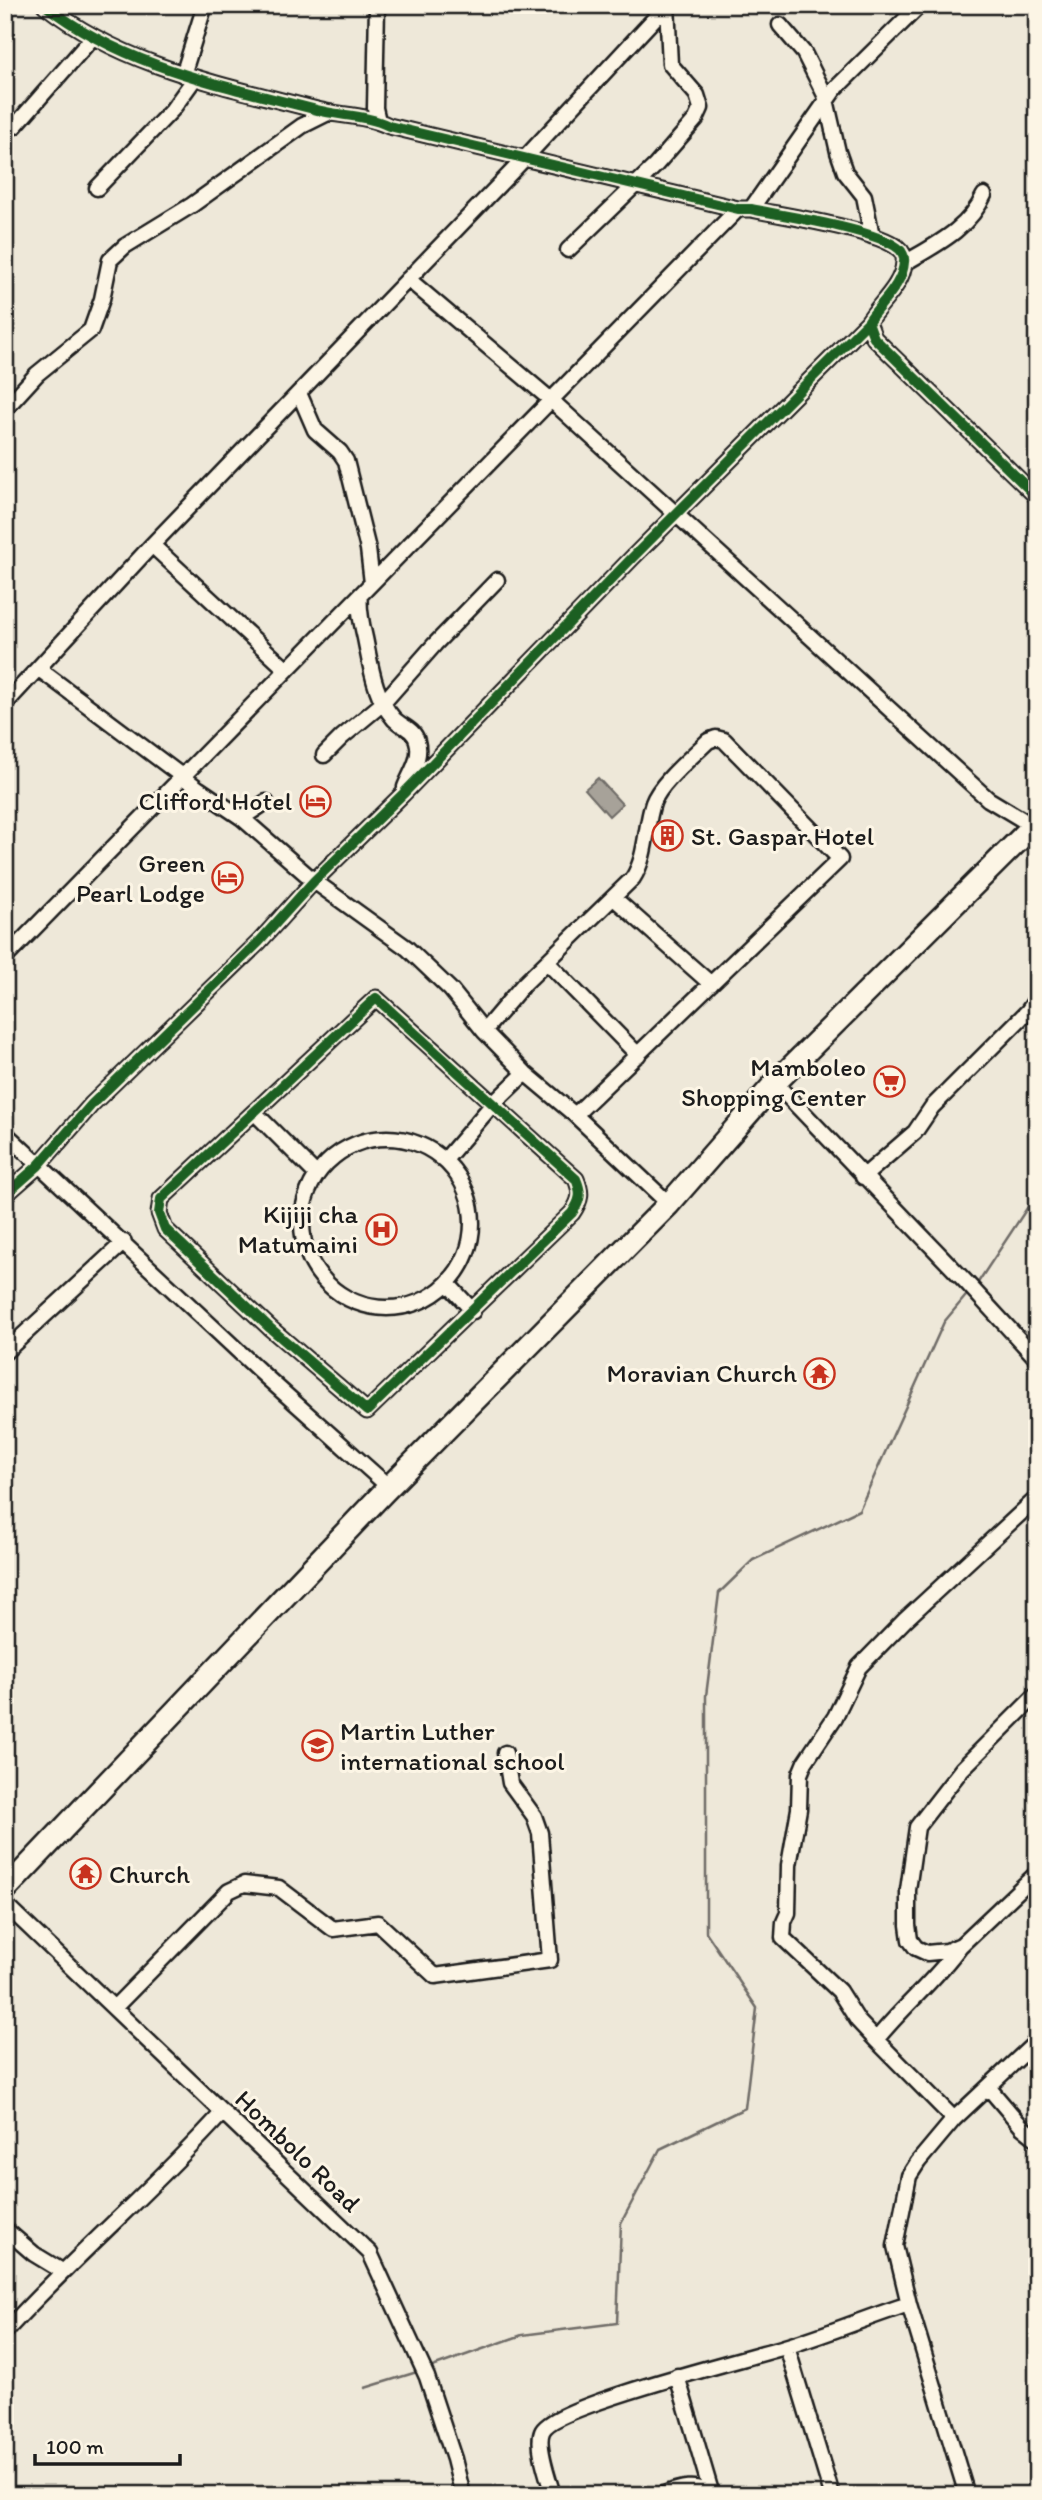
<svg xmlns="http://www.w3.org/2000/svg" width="1042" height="2500" font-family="Itim,sans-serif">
<rect width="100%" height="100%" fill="#eee8d9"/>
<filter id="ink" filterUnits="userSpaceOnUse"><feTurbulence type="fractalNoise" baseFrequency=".0143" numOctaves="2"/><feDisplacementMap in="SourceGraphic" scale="14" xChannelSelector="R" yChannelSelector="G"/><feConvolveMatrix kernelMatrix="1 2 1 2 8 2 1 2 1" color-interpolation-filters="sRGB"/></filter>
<g filter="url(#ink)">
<path fill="#a7a299" stroke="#6f6c67" stroke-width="2" d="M598,778L622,804L609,816L585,789Z"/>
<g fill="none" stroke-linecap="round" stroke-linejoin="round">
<path stroke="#6f6c67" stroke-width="2.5" d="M977,1284L1037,1193
M427,2369L522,2335L617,2323L621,2223L660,2149L745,2108L757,2008L706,1932V1696L719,1593L753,1560L859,1510L944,1322L970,1291
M365,2388L417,2372"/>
<defs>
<path id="minor" d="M45,5C124,67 222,85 317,110C340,116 367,115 389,126L738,209H751C784,216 874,229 898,248C902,251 905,257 904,262C903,285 879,304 868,322L874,338L1037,497
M377,5L375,108L378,121
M780,25L804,53L825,95L838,152L845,172L864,196L872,236
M183,75L205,5
M15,126L93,37
M97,188L172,110L195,78
M751,209L834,90L920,5
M568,250L655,166L696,119L701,108L697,95L670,64L667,5
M905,263C935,245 969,229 984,195
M408,279L551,400L988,799L1033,826
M299,393L315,430L340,452L346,461L368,549L372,583
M5,409L37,374L91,330L102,299L110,260L125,246L192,205L302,126L328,113
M152,545L287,670
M360,595C358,609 362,625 365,638C371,667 374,696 394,719C402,727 414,729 417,741C422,758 411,772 405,787
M39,669L199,789L242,818L314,881L407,948L451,990L484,1031L525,1073L575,1115L669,1204
M5,704L152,545L524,159L667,5
M324,755L342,737L383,703L435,644L497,580
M242,818L266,802
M614,898L711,984
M5,958L738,209
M547,962L638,1055
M376,998L576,1179C582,1193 581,1200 572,1213L367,1411L270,1328L165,1229L159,1213L161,1199Z
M484,1031L523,985L633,878C647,856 645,827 653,803C660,783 692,757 708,741L716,738L724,740L840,859L575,1115
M775,1083L967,1283L1037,1359
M255,1113L316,1174
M5,1133L265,1376L389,1487
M302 1223a85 85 0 1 1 170 0a85 85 0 1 1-170 0Z
M445,1160L492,1105L525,1073
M863,1177L915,1132L932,1107L1028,1011L1037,998
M5,1195L38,1166L92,1104L259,942L314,881L403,794L632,558L868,322
M448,1284L473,1311
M5,1352L124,1242
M1037,1694L962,1769L917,1827L908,1890V1925L910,1940L916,1948L927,1953L947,1951L961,1945L1037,1873
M5,1904L370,2253L427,2377L454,2459L463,2495
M114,2008L229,1891L244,1884L279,1888L333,1929L378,1923L435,1976L550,1960L540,1833L534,1816L510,1783L505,1753
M876,2040C902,2007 935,1981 960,1946
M988,2087L1022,2127L1037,2139
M954,2119L876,2040L858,2021L839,1991L783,1938L784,1922L788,1913L789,1865L799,1809L800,1774L805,1762L835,1717L859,1667L905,1620L1037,1498
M5,2229L34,2254L62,2271
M5,2332C75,2255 154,2189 223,2112
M787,2347L832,2495
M677,2376L712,2495
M553,2495C549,2480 536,2446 542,2432C551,2406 753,2357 788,2346C828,2334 868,2317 909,2304
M661,2495C678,2489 696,2482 711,2495
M967,2495L909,2304L895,2246L909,2176L918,2162L954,2119L1037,2041"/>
<path id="highway" d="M5,1890L384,1492L669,1204L775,1083L1037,822"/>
</defs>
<use href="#minor" stroke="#1c1c1c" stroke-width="19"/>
<use href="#highway" stroke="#1c1c1c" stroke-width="26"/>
<use href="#minor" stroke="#fcf5e5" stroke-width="14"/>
<use href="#highway" stroke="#fcf5e5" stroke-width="21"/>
<defs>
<path id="cycleway" d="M45,5C124,67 222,85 317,110C340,116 367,115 389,126L738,209H751C784,216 874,229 898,248C902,251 905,257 904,262C903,285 879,304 868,322L874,338L1037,497
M376,998L576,1179C582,1193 581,1200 572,1213L367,1411L270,1328L165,1229L159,1213L161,1199Z
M5,1195L38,1166L92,1104L259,942L314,881L403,794L632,558L868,322"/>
</defs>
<use href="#cycleway" stroke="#fcf5e5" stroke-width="15"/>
<use href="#cycleway" stroke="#1b5e20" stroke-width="10"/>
</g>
</g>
<defs>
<symbol id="hotel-ring" viewBox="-11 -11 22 22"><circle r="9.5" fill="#fcf5e5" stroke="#c8321e" stroke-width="1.5"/><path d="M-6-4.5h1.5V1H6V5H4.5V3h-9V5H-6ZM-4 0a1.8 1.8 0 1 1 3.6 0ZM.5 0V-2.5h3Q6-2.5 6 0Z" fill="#c8321e"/></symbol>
<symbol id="building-ring" viewBox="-11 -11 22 22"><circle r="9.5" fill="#fcf5e5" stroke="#c8321e" stroke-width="1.5"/><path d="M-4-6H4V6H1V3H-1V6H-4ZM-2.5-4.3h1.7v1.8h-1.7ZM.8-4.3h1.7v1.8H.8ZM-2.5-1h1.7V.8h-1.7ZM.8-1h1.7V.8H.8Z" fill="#c8321e"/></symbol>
<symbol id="supermarket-ring" viewBox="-11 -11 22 22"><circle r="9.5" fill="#fcf5e5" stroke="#c8321e" stroke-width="1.5"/><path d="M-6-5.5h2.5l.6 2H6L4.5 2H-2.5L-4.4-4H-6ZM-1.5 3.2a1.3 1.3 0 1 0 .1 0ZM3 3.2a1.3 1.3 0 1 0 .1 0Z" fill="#c8321e"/></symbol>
<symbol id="hospital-ring" viewBox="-11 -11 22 22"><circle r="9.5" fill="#fcf5e5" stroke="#c8321e" stroke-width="1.5"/><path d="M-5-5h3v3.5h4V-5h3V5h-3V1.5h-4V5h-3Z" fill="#c8321e"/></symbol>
<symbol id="temple-ring" viewBox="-11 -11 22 22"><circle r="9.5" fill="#fcf5e5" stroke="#c8321e" stroke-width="1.5"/><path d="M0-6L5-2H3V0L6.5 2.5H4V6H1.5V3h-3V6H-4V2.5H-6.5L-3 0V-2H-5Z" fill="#c8321e"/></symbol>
<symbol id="school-ring" viewBox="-11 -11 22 22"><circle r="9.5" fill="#fcf5e5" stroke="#c8321e" stroke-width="1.5"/><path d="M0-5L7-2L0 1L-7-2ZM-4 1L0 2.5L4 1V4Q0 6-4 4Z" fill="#c8321e"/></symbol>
</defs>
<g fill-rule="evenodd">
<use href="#hotel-ring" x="298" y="784" width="35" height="35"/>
<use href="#building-ring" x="650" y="818" width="35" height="35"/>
<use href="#hotel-ring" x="210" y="860" width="35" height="35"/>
<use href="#supermarket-ring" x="872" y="1064" width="35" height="35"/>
<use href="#hospital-ring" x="364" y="1212" width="35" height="35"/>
<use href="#temple-ring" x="802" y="1356" width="35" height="35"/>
<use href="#school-ring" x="300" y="1728" width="35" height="35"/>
<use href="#temple-ring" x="68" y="1856" width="35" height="35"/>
</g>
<g text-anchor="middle" stroke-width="6" stroke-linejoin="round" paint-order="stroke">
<g font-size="26" fill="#1c1c1c" stroke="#fcf5e5" text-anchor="end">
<text x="292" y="810">Clifford Hotel</text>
<text x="691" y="845" text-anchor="start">St. Gaspar Hotel</text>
<text x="205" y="872">Green<tspan x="205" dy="30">Pearl Lodge</tspan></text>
<text x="866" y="1076">Mamboleo<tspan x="866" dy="30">Shopping Center</tspan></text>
<text x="358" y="1223">Kijiji cha<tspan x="358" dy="30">Matumaini</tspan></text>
<text x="797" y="1382">Moravian Church</text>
<text x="340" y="1740" text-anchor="start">Martin Luther<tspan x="340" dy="30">international school</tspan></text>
<text x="109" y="1883" text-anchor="start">Church</text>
</g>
<g font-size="26" fill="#1c1c1c" stroke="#fcf5e5">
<text transform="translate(298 2151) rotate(44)" y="9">Hombolo Road</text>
</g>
</g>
<rect width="1042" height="2500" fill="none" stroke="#fcf5e5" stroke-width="28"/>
<rect x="14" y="14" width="1014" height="2472" fill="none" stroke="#1c1c1c" stroke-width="2.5" filter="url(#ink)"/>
<path d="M35 2454v10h145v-10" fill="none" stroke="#1c1c1c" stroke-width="3.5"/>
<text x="46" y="2454" font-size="21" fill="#1c1c1c" stroke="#fcf5e5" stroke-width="5" paint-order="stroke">100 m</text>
</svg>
